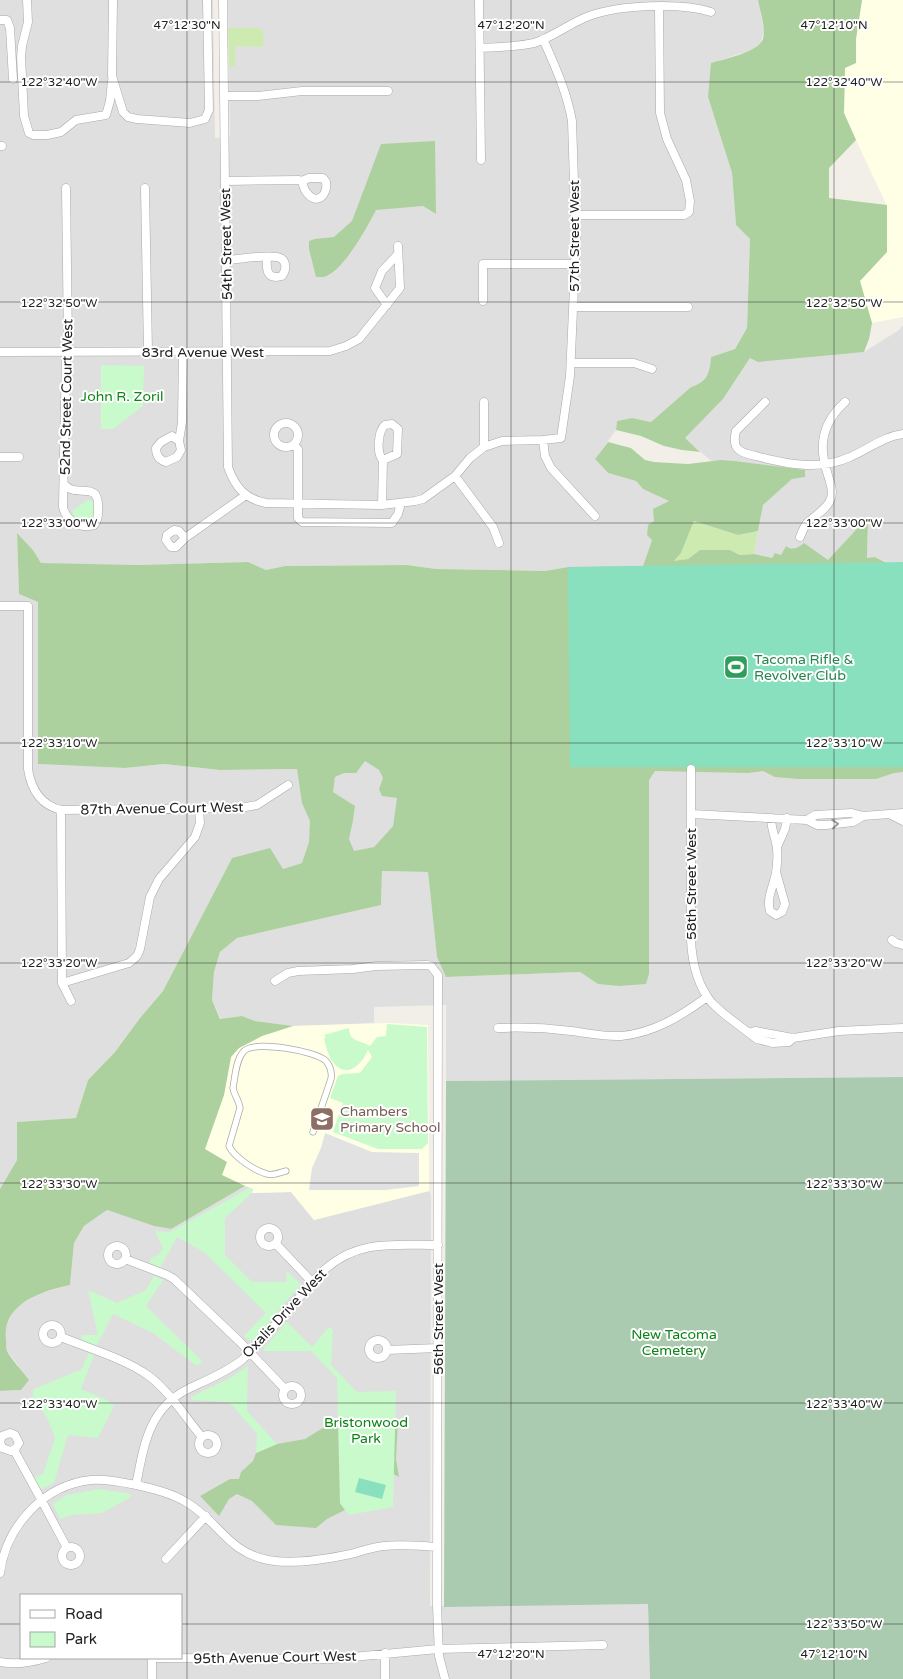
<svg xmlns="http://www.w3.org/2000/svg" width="903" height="1679" font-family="'Varela Round',sans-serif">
<rect width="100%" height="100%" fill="#f2efe9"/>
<path fill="#e0dfdf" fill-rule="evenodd" d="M0,0H213L215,138L230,137L228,0H758L764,30L761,43L754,49L712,63L708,97L732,173L736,225L750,239L747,328L735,349L711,357L710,373L699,384L691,387L651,422L632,418L617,421L616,430L595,459L608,473L636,481L643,489L670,501L654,521L652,540L643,566L568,567L545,571L436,569L407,565L285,566L266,570L248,562L138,565L58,564L41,563L33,550L17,533L19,594L38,602V764L124,768L164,764L220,770L298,769L358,747L401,777L393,826L374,847L302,863L283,869L232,858L163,991L140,1018L115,1052L88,1080L76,1118L17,1122V1160L0,1189Z
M903,325V562H887L875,557L867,559L868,521L865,520L826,563L752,564L763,505L792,479L715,464L684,438L723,399L750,358L864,352L899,330Z
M656,767H903V1077L446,1081V1005L374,1007V1023L293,1026L255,1021L242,1016L221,1019L212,1000L214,972L220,952L237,938L381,905L382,871L428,872L437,957L446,977L580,972L598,984L643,776Z
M245,1186L253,1189V1193L291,1192L314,1220L429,1191L431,1195L430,1606L648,1604L650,1679H0V1391L21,1390L18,1365L7,1351L4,1330L11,1315L16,1307L41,1293L70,1285L74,1243L84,1226L107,1210L154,1226L171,1229ZM21,1595H181V1658H21Z"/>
<path fill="#ffffe5" d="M862,0H903V317L872,323L860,281L887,252V206L856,140L844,113L845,68L856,63V39Z
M388,1023L428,1025L429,1191L314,1220L291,1192L252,1193L253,1189L221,1175L205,1149L224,1095L231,1057L239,1048L262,1036L293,1026Z"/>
<path fill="#cdebb0" d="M228,28H260V30H263L264,44L261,47L235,46V66L229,67Z
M694,521L738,535L758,531L754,554L740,555L730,550H700L688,559L673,562L681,553Z"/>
<path fill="#add19e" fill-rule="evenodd" d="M758,0H862L856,39V63L845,68L844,113L856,140L829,168V198L887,205V252L860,281L872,323L869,339L864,352L758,362L750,358L723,399L685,438L700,452L682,450L664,446L641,436L616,430L617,421L632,418L651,422L691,387C707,382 710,373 711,357L735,349L747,328L750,239L736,225L732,173L708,97L711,63C724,59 759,52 763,39C766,27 760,12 758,0Z
M435,141L436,214L423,206L376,210C368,226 343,272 324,277C324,277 317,277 316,277L309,249V241L315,239L334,237L352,221L381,144Z
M608,442L631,448L645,460L654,462L688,464L721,460L734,461L805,470V477L792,479L763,505L758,531L738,535L694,521L681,553L674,561L688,559L700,550H730L740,555L754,554L772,558L775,553L781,555L786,546C792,551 798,548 804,543L828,560L865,520H868L867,558L875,557L893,566L903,735V772L894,773L876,779H798L775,777L763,771L748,773L655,771L649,780V974L646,984L619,986L598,984L580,972L446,977L437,957L428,872L382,871L381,905L237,938L220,952L214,972L212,1000L220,1019L242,1016L255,1021L293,1026L262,1036L239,1048L231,1057L224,1095L205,1149L227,1162L222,1175L245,1186L171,1229L154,1226L107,1210L84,1226L74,1243L70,1285C42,1291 1,1304 6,1340C6,1343 6,1348 7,1351C11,1359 23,1372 29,1380L21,1390L0,1391V1189L17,1160V1122L76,1118L88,1080L115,1052L140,1018L163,991L232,858L270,848L283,869L302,863L309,842L310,821L302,803L297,769L220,770L164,764L125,768L38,764V602L19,594L17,533L33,550L41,563L138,565L248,562L266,570L285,566L407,565L436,569L545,571L568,567L643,566L652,540L647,535L648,525L654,521L653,509L669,501L643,489L636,481L608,473L595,459ZM365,761L379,770L383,778L379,789L382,796L397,798L393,826L374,847L354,851L349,839L353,820L355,806L333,792L335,777L344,773H356Z
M348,1418L384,1427L398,1421L396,1459L399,1477L383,1468L340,1503L345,1510L327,1519L316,1528L276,1525L252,1501L237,1494L229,1499L219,1516L200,1496L230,1479H239L241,1472L253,1461L256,1453L277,1444L305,1439L331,1423Z"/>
<path fill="#aacbaf" d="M903,1077V1679H650L648,1604L444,1607L446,1081Z"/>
<path fill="#c8facc" d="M101,365L144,366L143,406L113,429H101Z
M88,500L95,502V518L90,523C83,522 70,520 73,510Z
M387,1024L427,1027L428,1143L422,1149H378L333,1132L343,1103L330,1098L338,1076L342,1074L360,1073L372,1057L368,1050C361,1066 346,1080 332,1061C328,1055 326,1046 324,1039L326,1037L324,1035L349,1028C349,1042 360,1040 370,1046L377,1037L386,1036Z
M249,1188L253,1189L252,1193L225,1218V1255L252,1282H287L286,1273L288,1272L301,1284L254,1340L250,1341L244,1336L266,1313L204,1252L177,1237L160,1268L150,1263L151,1258L159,1254L163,1248L155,1231L170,1232Z
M154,1276L163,1280L146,1306L202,1361L197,1366L153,1333L113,1314L96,1347L81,1341L82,1335H98L88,1290L117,1303L146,1290Z
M287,1322L312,1347L329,1327L333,1330L331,1365L357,1392L396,1391L393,1507L349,1515L340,1503L337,1378L311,1351H264V1348Z
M89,1353L94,1355L81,1389L107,1400L114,1406L98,1438L68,1435L54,1483L41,1489L34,1477L43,1474L55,1438C50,1425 45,1408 32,1401L34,1389L82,1369Z
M248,1366L247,1411L277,1444L256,1453L257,1434L229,1402L192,1400L191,1397L230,1378Z
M99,1489L131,1494V1497L102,1513L71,1515L60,1519L53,1504L67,1495Z"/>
<path fill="#88e0be" d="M903,562V767H570L568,567Z
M359,1478L386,1485L382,1499L355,1492Z"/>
<path fill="#e2e2e2" d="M325,1133L372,1152L419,1153V1186L386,1190H309L312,1168L321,1148Z"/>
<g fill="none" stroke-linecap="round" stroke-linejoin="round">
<defs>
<path id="pedestrian" d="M286,1171C281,1172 273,1176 267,1174C255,1171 234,1157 229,1146L240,1108C239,1100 234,1095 233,1088C235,1077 236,1059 244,1051C255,1040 316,1051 326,1061C330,1066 332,1073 331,1079L313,1132"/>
<path id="minor" d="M27,0L28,22L22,46L21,57L24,116L29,133L33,135H47L61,132L76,120L106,115L110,101L112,81
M113,0L112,76L123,112L128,117L137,119L190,123L205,119L209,110L207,0
M223,0L228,467C235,487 245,499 266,503L382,505L415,501L423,499L455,476L470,458L484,447L502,441L543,440L561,438L570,376L576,244L572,121C567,92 555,66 543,39
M479,0L481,160
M0,20H7L10,28L13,79
M480,48C498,47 516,47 534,43C553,37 570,23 589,16C619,5 681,2 711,12
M224,96H258L302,91H388
M0,146H2
M226,181L299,180L302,181C303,185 304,190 307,193C317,206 328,195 326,182L323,178H309L302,181
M145,188L148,352
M575,215H684L689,212L690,201L686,180L667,139L660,113L659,7
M227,260C242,259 262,255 277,257C287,259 287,269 282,276C267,280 266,270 267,258
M483,301V264H576
M387,305L375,288L382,271L398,254
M574,307H688
M0,352L330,351L346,346L359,339L400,288L398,246
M571,363H634L652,369
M484,402V447
M765,402L736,431C731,450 741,453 756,456C787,464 819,471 850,457C869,449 882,437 903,434
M274 435a12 12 0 1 1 24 0a12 12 0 1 1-24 0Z
M172,436L179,441L181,450L177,457L166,462C159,460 156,455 156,448L161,442Z
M543,440L545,456L551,468L595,516
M179,441L182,422L183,352
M293,445L298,449V518L302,522L392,523L398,514L401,503
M0,457H19
M455,476L493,527L499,543
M65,485C77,499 100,478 98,510C98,516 98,521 94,525C81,529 66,521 63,507L66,352L68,343L66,188
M382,505L383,460L397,454L398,429L392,424L385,425C378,431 376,453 383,460
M800,537C802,532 804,527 807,523C814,516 828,509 831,498C834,490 829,480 827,472C818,444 823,422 845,402
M185,538L179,531L174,530L167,535L166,540L171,547H176L185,538L246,495
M0,606H28V769C31,789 41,805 61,810L240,808L257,805L288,785
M691,769V940C692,962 697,985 712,1003L724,1014L757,1039L773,1043L789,1042L793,1038
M61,810L62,983L71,1001
M691,814L807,820L817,825H826L853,822L863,816
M891,815L903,821
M771,818C771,829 776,838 777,849C778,856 777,865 776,873C774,885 766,898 770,911L776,915L782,912L785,904L776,872
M807,820L815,815L852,813L863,816L903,813
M777,847L785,829L787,818
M892,940L896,943L903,945
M275,981L288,973L298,971L353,969L376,966L427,965L431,966L438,975L437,1605L439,1656L445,1679
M62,983L129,963L137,956L140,949L150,897L159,879L195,837L200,823L199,809
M498,1028C522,1027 547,1028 571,1031C588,1033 604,1037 621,1036C654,1033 681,1016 707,997
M749,1033L755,1031L793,1038L839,1031L903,1028
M260 1237a9 9 0 1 1 18 0a9 9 0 1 1-18 0Z
M276,1244L313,1283
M108 1255a9 9 0 1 1 18 0a9 9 0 1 1-18 0Z
M125,1259L167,1275L174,1279L239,1341L285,1389
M43 1334a9 9 0 1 1 18 0a9 9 0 1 1-18 0Z
M61,1337C88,1348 126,1359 149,1376C170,1392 185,1417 202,1437
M369 1349a9 9 0 1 1 18 0a9 9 0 1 1-18 0Z
M387,1350L438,1348
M283 1395a9 9 0 1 1 18 0a9 9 0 1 1-18 0Z
M199 1444a9 9 0 1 1 18 0a9 9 0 1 1-18 0Z
M0,1442L2,1436L10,1433L15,1435L19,1443L16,1448L11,1451L2,1448L0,1442
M14,1450L42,1501L67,1548
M136,1485C144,1446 148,1409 188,1389C207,1380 225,1373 242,1360C254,1349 265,1336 276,1324C291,1307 306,1289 322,1272C357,1239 394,1245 438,1245
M62 1556a9 9 0 1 1 18 0a9 9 0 1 1-18 0Z
M166,1559L206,1516
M0,1573C6,1527 43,1485 91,1480C107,1479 121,1482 136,1485C154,1489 171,1493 186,1502C219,1521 227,1552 268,1560C293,1565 327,1559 351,1554C362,1551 373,1547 384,1546C402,1544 420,1546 437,1547
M152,1658V1679
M157,1658L331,1659L438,1649L603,1645
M0,1662C16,1665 30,1663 46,1658
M385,1679V1653"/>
</defs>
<use href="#pedestrian" stroke="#a9a9a9" stroke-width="7"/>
<use href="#minor" stroke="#a9a9a9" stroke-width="9"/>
<use href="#pedestrian" stroke="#fff" stroke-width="5.5"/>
<use href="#minor" stroke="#fff" stroke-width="8"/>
</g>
<defs><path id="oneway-chevron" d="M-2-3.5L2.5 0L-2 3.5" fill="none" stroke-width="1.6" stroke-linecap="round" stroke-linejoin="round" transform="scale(1.25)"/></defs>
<use stroke="#9c9c9c" href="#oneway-chevron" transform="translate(835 824) rotate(-4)"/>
<path fill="none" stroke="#222" stroke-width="1" stroke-opacity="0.45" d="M187,0V1679M511,0V1679M834,0V1679M0,82H903M0,302H903M0,523H903M0,743H903M0,963H903M0,1183H903M0,1403H903M0,1624H21M181,1624H903"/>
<defs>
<symbol id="stadium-square" viewBox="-11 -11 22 22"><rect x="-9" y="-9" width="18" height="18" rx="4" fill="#2e9e5b" stroke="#fff"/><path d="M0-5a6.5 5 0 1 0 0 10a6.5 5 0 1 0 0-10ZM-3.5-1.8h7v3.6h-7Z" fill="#fff"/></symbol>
<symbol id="school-square" viewBox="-11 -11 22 22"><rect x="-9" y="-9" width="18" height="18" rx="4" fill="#8d6e63" stroke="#fff"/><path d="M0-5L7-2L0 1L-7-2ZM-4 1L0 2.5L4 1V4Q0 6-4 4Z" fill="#fff"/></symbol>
</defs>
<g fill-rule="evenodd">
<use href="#stadium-square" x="722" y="653" width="28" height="28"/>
<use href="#school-square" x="308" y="1105" width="28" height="28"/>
</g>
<g text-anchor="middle" stroke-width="4" stroke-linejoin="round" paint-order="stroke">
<g font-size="14" fill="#222" stroke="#fff">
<text transform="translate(574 236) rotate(-90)" y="5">57th Street West</text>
<text transform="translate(226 244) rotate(-91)" y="5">54th Street West</text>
<text x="203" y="357">83rd Avenue West</text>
<text transform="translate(66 397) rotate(-89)" y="5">52nd Street Court West</text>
<text transform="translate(162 808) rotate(-1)" y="5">87th Avenue Court West</text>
<text transform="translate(691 884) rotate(-90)" y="5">58th Street West</text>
<text transform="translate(284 1313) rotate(-47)" y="5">Oxalis Drive West</text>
<text transform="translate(438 1319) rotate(-90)" y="5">56th Street West</text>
<text transform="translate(275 1657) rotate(-1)" y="5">95th Avenue Court West</text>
</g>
<g font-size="14" fill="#0c8416" stroke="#fff">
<text x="122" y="401">John R. Zoril</text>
<text x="674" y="1339">New Tacoma<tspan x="674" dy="16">Cemetery</tspan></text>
<text x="366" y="1427">Bristonwood<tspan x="366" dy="16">Park</tspan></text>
</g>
<g font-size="14" fill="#27864d" stroke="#fff" text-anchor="start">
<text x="754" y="664">Tacoma Rifle &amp;<tspan x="754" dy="16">Revolver Club</tspan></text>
</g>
<g font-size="14" fill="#785e54" stroke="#fff" text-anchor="start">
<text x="340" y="1116">Chambers<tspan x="340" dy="16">Primary School</tspan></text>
</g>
</g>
<g font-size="12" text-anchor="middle" fill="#222" stroke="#fff" stroke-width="4" stroke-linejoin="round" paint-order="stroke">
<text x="187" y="29">47°12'30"N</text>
<text x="511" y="29">47°12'20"N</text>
<text x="834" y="29">47°12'10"N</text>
<text x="844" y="86">122°32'40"W</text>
<text x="59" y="86">122°32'40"W</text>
<text x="844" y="307">122°32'50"W</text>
<text x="59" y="307">122°32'50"W</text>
<text x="844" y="527">122°33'00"W</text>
<text x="59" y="527">122°33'00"W</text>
<text x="844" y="747">122°33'10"W</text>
<text x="59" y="747">122°33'10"W</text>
<text x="844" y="967">122°33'20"W</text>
<text x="59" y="967">122°33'20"W</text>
<text x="59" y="1188">122°33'30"W</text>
<text x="844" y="1188">122°33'30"W</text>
<text x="59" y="1408">122°33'40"W</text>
<text x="844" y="1408">122°33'40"W</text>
<text x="844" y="1628">122°33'50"W</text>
<text x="511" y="1658">47°12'20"N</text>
<text x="834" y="1658">47°12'10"N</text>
</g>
<rect x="20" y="1594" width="162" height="65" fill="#ffffff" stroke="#a7a7a7"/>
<rect x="30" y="1610" width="25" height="8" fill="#ffffff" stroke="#a7a7a7"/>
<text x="65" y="1619" font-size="15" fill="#222222">Road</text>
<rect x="30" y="1632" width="25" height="15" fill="#c8facc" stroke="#a7a7a7"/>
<text x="65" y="1644" font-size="15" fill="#222222">Park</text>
</svg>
